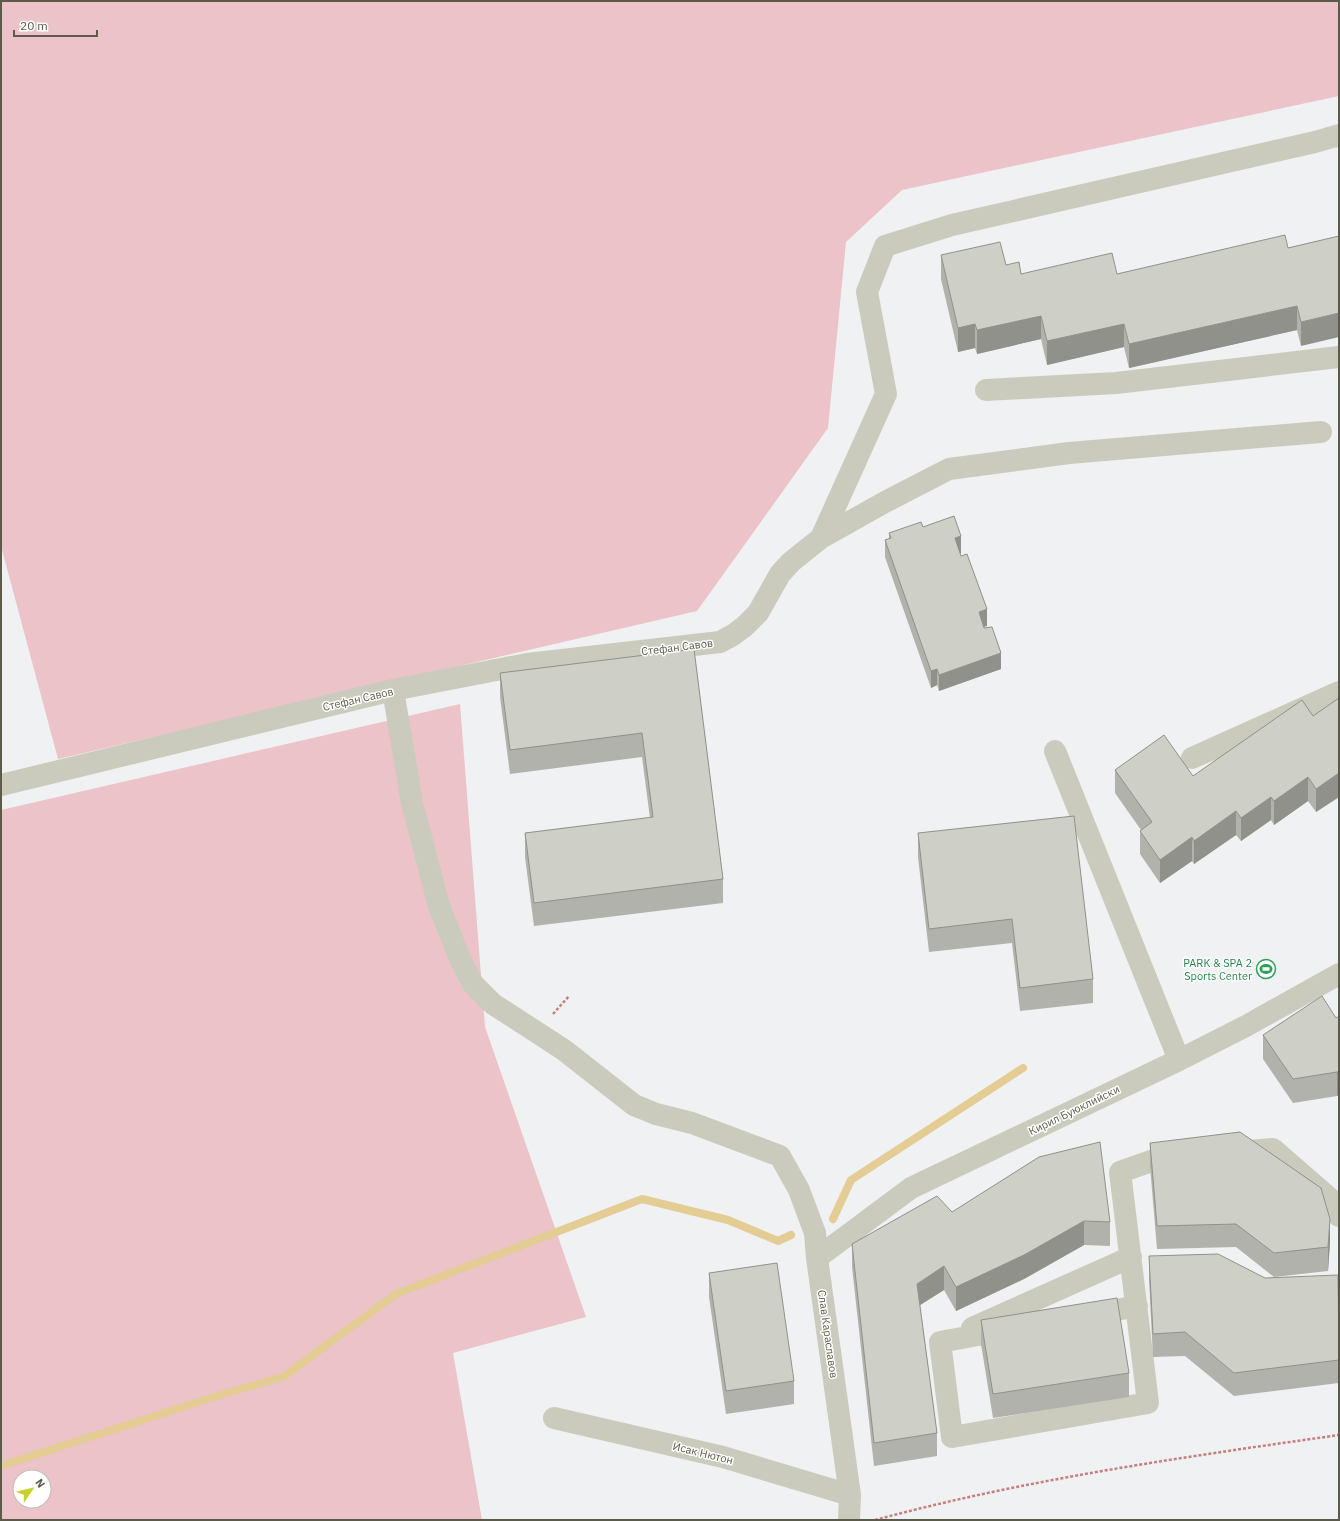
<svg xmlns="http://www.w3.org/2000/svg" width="1340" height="1521" font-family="'IBM Plex Sans',sans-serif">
<rect width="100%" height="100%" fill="#f0f1f2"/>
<path fill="#ebc3c8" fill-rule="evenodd" d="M1,1H1339V96L902,190L846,242L828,428L697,611L58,759L1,546Z
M460,704L485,1027L586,1317L453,1353L482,1520H1V810ZM20,1477H44V1501H20Z"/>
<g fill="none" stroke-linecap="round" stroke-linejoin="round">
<path stroke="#e4cc95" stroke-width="8" d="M833,1219L851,1180L1023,1068
M1,1466L223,1394L283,1377L396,1294L642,1199L728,1220L778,1241L791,1235"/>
<path stroke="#c67f7e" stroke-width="2.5" stroke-dasharray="3 2" stroke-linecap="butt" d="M553,1014L569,996
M875,1520C1027,1479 1184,1457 1339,1435"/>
<path stroke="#cbcbbd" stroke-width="22" d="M986,390L1116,383L1339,357
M821,538L885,502L949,469L1069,453L1321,432
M393,690L412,803L439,906L460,959L473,984L493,1004L564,1050L634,1105L656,1114L692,1123L780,1156L799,1190L815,1233L817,1258L850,1495L849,1520
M1055,751L1179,1060
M1192,758L1339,692
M1,785L393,690L527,664L720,642L733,635L745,626L758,613L780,574L791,562L821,538L886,394L867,292L885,246L952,225L1315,142L1339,135
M1237,1152L1273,1149L1334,1202L1339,1216
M817,1258L911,1188L1179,1060L1246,1026L1339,974
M1090,1315L1137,1306
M972,1328L1131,1257
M1011,1329L940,1342L952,1437L1148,1403L1120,1172L1157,1159L1181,1157
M554,1418L723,1457L850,1495"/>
</g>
<path fill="#b1b2ab" d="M1339,236L1301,346L1297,330L1129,368L1124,347L1047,365L1041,339L977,354L975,348L958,352L941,279V255L1006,265L1021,274H1117L1288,248Z
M923,527L961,553H960L987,626L984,627L1001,669L939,691L937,685L931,688L885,557V540L889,539V533Z
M694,649L723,879V903L534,926L525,857V833L650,818L642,757L510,774L500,697V673Z
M1339,698V797L1316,812L1308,801L1274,825L1271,820L1241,841L1236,835L1194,864L1192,861L1160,883L1140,854V831L1141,830L1115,793V770L1193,776L1313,716Z
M918,833L1093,979V1003L1020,1011L1012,943L929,952L918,857Z
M1339,1016L1337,1096L1293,1103L1263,1059V1035L1336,1018Z
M1150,1143L1330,1242L1328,1271L1274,1277L1236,1247L1157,1249L1150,1166Z
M952,1212L1110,1222V1246L1084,1245L1024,1279L956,1311L944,1290L920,1305L937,1433V1456L874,1466L852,1267V1244Z
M1149,1256L1265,1278L1339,1288V1383L1234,1396L1185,1356L1153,1357L1149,1280Z
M709,1273L794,1381V1404L726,1414L709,1297Z
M981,1320L1129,1373V1397L993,1418L981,1344Z"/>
<path fill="#90918b" d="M1297,306V330L1129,368V344Z
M1339,313V337L1301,346V322Z
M1041,316V339L977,354V330Z
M975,324V348L958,352V328Z
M1124,324V347L1047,365V341Z
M961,536V553L955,555V538Z
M987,609V626L979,628V612Z
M1001,653V669L939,691V675Z
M937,669V685L931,688V671Z
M1339,773V797L1316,812V789Z
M1308,777V801L1274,825V801Z
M1271,797V820L1241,841V818Z
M1236,811V835L1194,864V841Z
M1192,837V861L1160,883V860Z
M1339,1071V1095L1337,1096V1072Z
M1330,1219V1242L1328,1271V1247Z
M1084,1221V1245L1024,1279L956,1311V1287Z
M944,1266V1290L917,1307V1284Z"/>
<path fill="#cecfc7" stroke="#90918b" d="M1285,235L1288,248L1339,236V313L1301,322L1297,306L1129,344L1124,324L1047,341L1041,316L977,330L975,324L958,328L941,255L1000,242L1006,265L1019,262L1021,274L1112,253L1117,274Z
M954,516L961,536L955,538L961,556L967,554L987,609L979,612L984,628L992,627L1001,653L939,675L937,669L931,671L885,540L891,538L889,533L921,522L923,527Z
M694,649L723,879L534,903L525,833L653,817L642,733L510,750L500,673Z
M1339,698V773L1316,789L1308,777L1274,801L1271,797L1241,818L1236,811L1194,841L1192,837L1160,860L1140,831L1152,822L1115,770L1164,735L1193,776L1302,700L1313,716Z
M1074,816L1093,979L1020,988L1012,919L929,929L918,833Z
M1322,996L1336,1018L1339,1016V1071L1337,1072L1293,1079L1263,1035Z
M1240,1132L1321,1188L1330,1219L1328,1247L1274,1253L1236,1224L1157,1226L1150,1143Z
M1100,1142L1110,1222L1084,1221L1024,1255L956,1287L944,1266L917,1284L937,1433L874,1443L852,1244L937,1196L952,1212L1039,1157Z
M1218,1254L1265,1278L1338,1275L1339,1360L1234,1373L1185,1332L1153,1334L1149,1256Z
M777,1263L794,1381L726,1391L709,1273Z
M1117,1298L1129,1373L993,1394L981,1320Z"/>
<defs>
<symbol id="stadium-ring" viewBox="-11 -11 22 22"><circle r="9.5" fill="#fff" stroke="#2e9e5b" stroke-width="1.5"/><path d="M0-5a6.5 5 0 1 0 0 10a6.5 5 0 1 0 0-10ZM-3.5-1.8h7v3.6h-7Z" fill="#2e9e5b"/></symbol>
</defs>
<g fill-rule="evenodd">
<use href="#stadium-ring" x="1255" y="958" width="22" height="22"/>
</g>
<g text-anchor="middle" stroke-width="3" stroke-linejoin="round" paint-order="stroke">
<g font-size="11" fill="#5c5b4a" stroke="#fff">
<text transform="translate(677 647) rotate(-7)" y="4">Стефан Савов</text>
<text transform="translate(358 699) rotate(-13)" y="4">Стефан Савов</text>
<text transform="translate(1074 1110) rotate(-26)" y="4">Кирил Буюклийски</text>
<text transform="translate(828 1334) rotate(82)" y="4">Слав Караславов</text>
<text transform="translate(703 1453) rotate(14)" y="4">Исак Нютон</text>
</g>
<g font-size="11" fill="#27864d" stroke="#fff" text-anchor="end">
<text x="1252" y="967">PARK &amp; SPA 2<tspan x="1252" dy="13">Sports Center</tspan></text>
</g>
</g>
<rect width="1340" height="1521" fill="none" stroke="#5c5b4a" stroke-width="4"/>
<g transform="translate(32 1489) rotate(55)"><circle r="19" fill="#ffffff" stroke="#bebdb7"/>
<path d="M0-3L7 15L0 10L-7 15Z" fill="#c7d12b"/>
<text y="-6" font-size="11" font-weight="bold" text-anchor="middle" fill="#5c5b4a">N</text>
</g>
<path d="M14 30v6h83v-6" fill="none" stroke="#5c5b4a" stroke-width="2"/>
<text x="20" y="30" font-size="12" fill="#5c5b4a" stroke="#ffffff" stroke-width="3" paint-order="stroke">20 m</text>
</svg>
